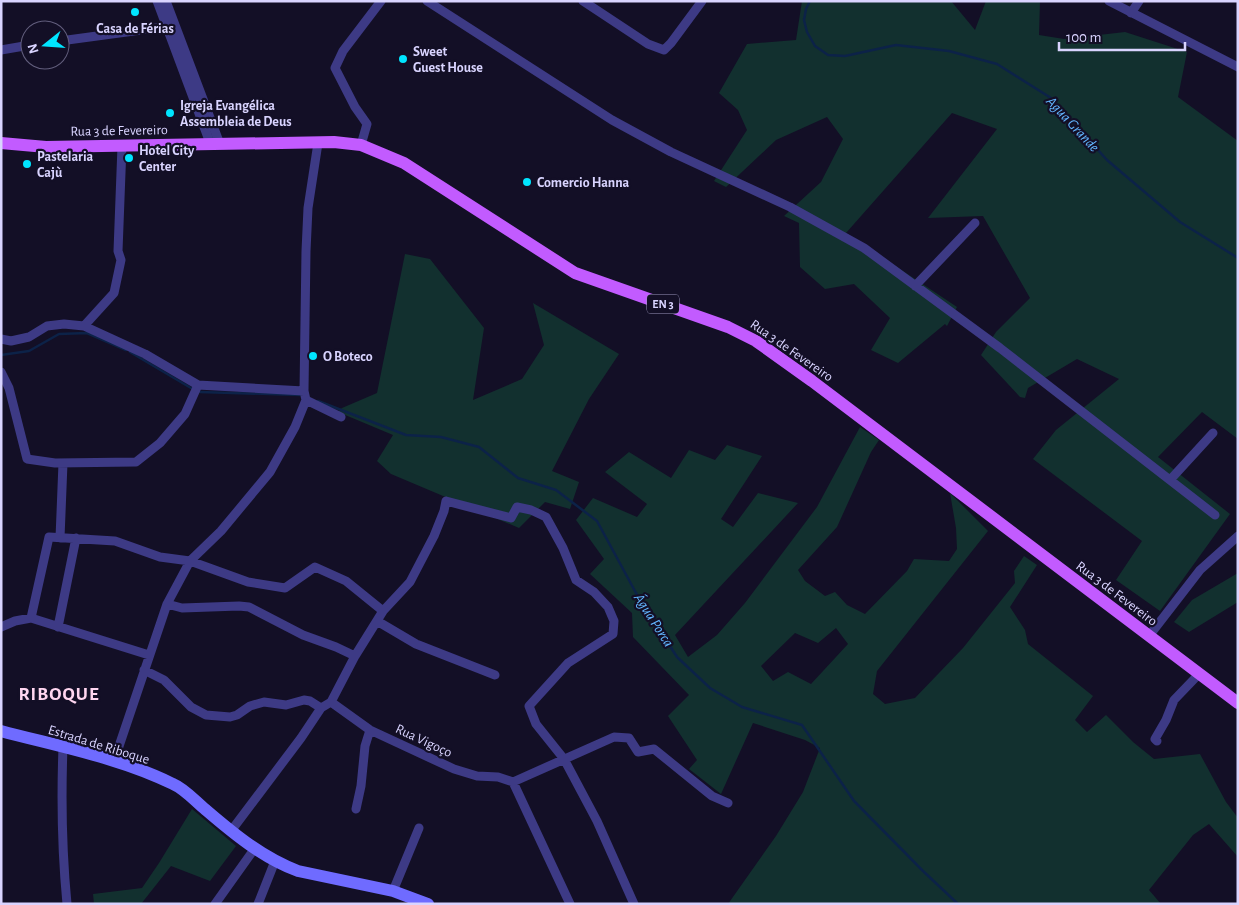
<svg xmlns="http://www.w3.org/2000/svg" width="1239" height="905" font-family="'Alegreya Sans',sans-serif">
<rect width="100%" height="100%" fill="#130f26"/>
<path fill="#12302f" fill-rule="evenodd" d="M802,1H951L975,30L986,1H1040L1039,35L1064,39L1125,32L1187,52L1178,97L1238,141V439L1202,412L1158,457L1230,514L1160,611L1116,580L1142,541L1033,459L1056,430L1119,379L1077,359L1028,388L1025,398L1020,397L981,355L996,332L1030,298L983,216L928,218L997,129L952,113L846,233L957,307L947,326L945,324L898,363L871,350L890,318L854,284L825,289L800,267L799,223L784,216L821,182L843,139L827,117L776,140L726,187L714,181L747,130L738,110L719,93L747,44L796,40Z
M405,254L430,259L484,328L473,400L522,379L544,345L533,303L619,354L589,399L552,471L579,482L570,509L545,502L519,528L391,474L377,461L393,435L338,412L342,408L377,393Z
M860,427L879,440L871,452L837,527L798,570L805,581L825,596L835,592L847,605L865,614L907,571L914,559L949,561L957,549L956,528L950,493L988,531L877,671L873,694L885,704L915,698L963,648L1015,583L1014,571L1024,556L1037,565L1010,607L1025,630L1028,644L1093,696L1075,720L1087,732L1106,715L1133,742L1154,759L1200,754L1226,802L1238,818V857L1209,824L1193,835L1149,890L1161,904H728L776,836L803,792L820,748L805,740L753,723L721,794L689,769L697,760L668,716L689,695L633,637L632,613L590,574L604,559L576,520L593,498L637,517L647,504L605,472L629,452L671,478L689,450L715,460L727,445L762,456L721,519L733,527L758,493L798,503L675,635L688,657L717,635L745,603L817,507ZM836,628L848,644L811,684L788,672L773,681L761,666L795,633L818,643Z
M1238,573V602L1189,632L1174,622L1192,600Z
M192,809L236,846L210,881L171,866L141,904H94L93,894L142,888L159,863Z"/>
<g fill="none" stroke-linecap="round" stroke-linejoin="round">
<path stroke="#0c2248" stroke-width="2.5" d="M810,1L806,9L804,20L807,32L815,46L828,55L845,56L896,45L949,51L997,64L1051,98L1107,160L1180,222L1238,258
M130,352L191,388
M1,355L29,351L59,334L87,333L126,350
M200,392L300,395
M318,401L406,435L441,437L479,447L518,478L556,490L597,521L636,593L677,657L710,688L742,707L802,725L854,801L923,871L958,904"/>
<path stroke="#3d3a85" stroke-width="9" d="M157,1L210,143
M166,1L220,144
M427,1L612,120L671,152L790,207L864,248L1000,348L1215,515
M583,1L648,44L664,50L671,43L702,1
M1109,1L1238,67
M1131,13L1139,1
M60,41L171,26
M1,50L30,45
M361,145L367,124L355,107L335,68L343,51L381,1
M915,286L975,223
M84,326L114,293L121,260L118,251L122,146
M1,339L11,341L29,337L47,326L64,324L84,326L145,354L198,385L304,391
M1,372L9,388L27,459L55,463L136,462L160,443L185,414L198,385
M306,400L341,417
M1170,480L1213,433
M60,538L63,463
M167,604L182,608L239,606L249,607L303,635L336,647L355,656
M31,618L49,537L115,541L160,557L190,561L248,582L285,588L315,567L346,581L383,611
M377,621L416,644L495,675
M1,627L15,621L31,618L149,655
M58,627L76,538
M1149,636L1200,570L1238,536
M144,670L164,680L191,707L206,715L230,717L237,715L250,706L264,702L286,705L304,700L310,701L321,708
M331,702L370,730L454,769L477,776L498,777L513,782
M1157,741L1155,739L1166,720L1174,700L1199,674
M63,747C61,800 62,852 67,904
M114,761L167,604L190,561L221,531L270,472L295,427L306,400L304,391L306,251L308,208L318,143
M513,782L614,737L629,738L638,752L654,749L712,796L728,803
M513,782L570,904
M356,809L361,786L365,746L370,730
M231,831L301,738L321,708L331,702L355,656L383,611L410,582L434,536L444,511L446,501L511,518L517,507L531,510L546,517L563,548L576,580L594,592L608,607L614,621L613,634L568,663L529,706L536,724L564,759L597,821L634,904
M393,891L419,828
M215,904L255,848
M258,904L275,861"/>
<path stroke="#6f6bff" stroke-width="12" d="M1,731C57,746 121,758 173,784C185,789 196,802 206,810C234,834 263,858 298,871L393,891L428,904"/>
<path stroke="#c25bff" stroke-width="12" d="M1,143L46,147L334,142L361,145L404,163L575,273L728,327L756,341L812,381L1238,703"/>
</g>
<g fill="#00e5ff" stroke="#130f26" stroke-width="2">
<circle cx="135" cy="12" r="5"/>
<circle cx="403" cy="59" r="5"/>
<circle cx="170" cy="113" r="5"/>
<circle cx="129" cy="158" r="5"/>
<circle cx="27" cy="164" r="5"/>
<circle cx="527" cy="182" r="5"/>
<circle cx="313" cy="356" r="5"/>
</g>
<g text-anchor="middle" stroke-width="4.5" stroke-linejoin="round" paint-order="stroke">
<rect fill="#130f26" stroke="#9e99be" stroke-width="1" x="647" y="294.5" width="32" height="19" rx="4"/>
<g font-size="12" font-weight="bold" fill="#d9d4ff">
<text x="663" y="308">EN 3</text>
</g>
<g font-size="14" font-weight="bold" fill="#d9d4ff" stroke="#130f26" text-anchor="start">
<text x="135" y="33" text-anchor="middle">Casa de Férias</text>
<text x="413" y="56">Sweet<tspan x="413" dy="16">Guest House</tspan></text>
<text x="180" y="110">Igreja Evangélica<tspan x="180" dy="16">Assembleia de Deus</tspan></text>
<text x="139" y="155">Hotel City<tspan x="139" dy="16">Center</tspan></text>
<text x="37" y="161">Pastelaria<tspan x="37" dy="16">Cajù</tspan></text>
<text x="537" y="187">Comercio Hanna</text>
<text x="323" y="361">O Boteco</text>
</g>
<g font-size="14" fill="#d9d4ff" stroke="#130f26">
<text transform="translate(119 130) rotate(-1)" y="5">Rua 3 de Fevereiro</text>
<text transform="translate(792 350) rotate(35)" y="5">Rua 3 de Fevereiro</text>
<text transform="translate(1117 593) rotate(37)" y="5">Rua 3 de Fevereiro</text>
<text transform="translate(424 740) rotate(25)" y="5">Rua Vigoço</text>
<text transform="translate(99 744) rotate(17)" y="5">Estrada de Riboque</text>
</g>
<g font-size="15" font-style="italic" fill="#62b6ff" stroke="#130f26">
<text transform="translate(1073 124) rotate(47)" y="5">Agua Grande</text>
<text transform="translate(654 620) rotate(57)" y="5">Água Porca</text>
</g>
<g font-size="19" font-weight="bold" letter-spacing="1" fill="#ffd6f0" stroke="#130f26">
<text x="59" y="700">RIBOQUE</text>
</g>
</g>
<rect width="1239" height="905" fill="none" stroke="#d9d4ff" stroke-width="5"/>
<g transform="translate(45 45) rotate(253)"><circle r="24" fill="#130f26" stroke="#625e7d"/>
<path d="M0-4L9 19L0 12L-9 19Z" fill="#00e5ff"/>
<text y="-8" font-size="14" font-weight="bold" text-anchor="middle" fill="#d9d4ff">N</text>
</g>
<path d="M1059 42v8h126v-8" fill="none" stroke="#d9d4ff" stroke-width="2.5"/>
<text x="1066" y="42" font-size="15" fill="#d9d4ff" stroke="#130f26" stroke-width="4" paint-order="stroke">100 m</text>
</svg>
